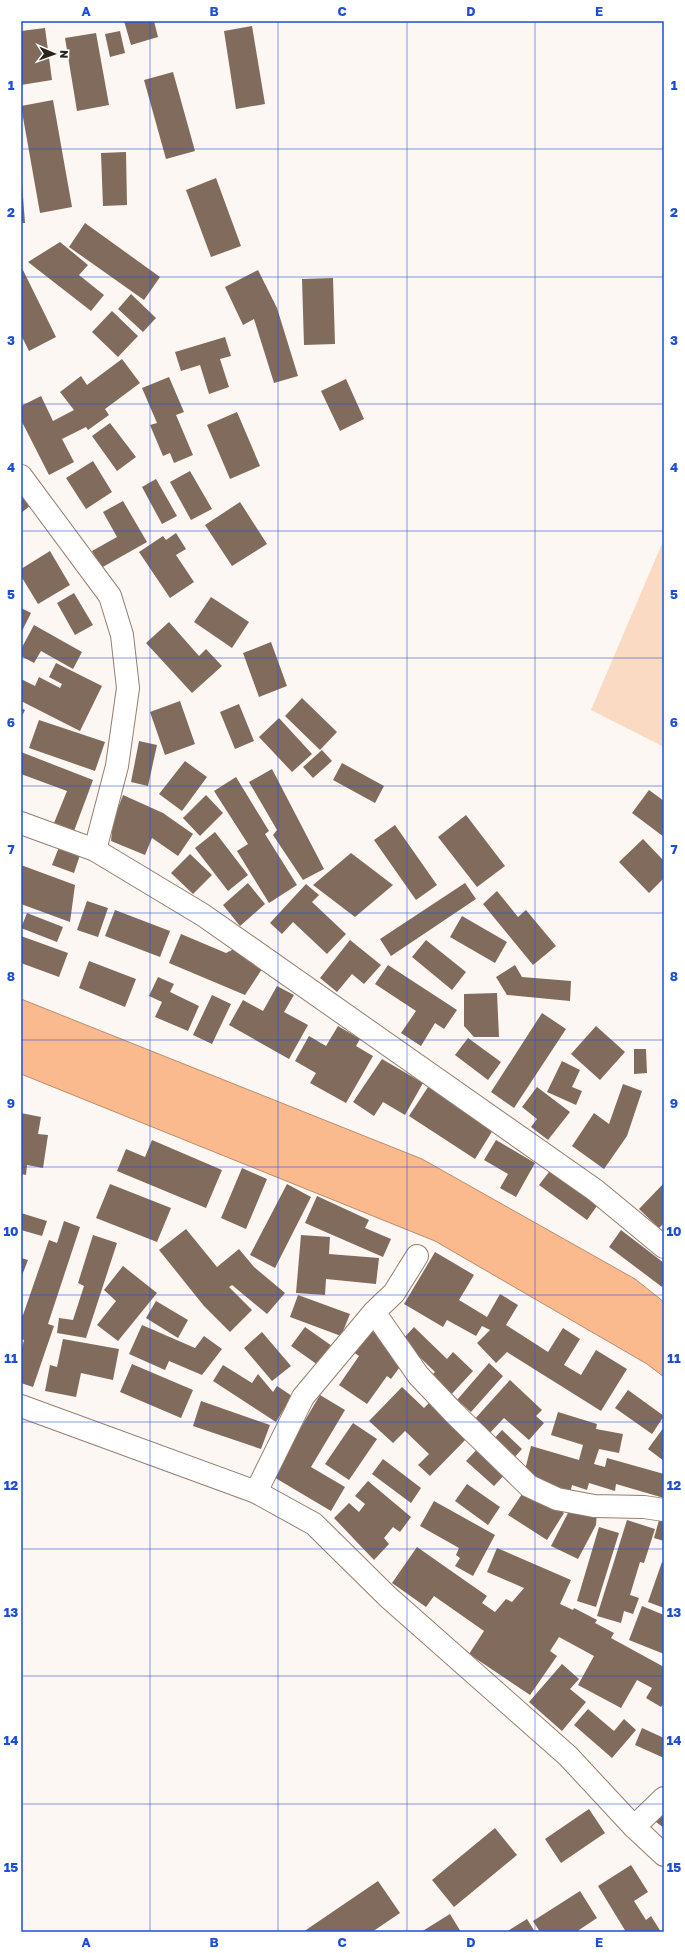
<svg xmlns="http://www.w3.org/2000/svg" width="685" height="1953" font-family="'Golos Text',sans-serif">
<rect width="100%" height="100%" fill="#fcf7f3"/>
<path fill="#fbdac3" d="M664,539V747L591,710Z"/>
<path fill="#faba8d" stroke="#bc8c6b" d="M21,999L422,1159L635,1279L664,1302V1377L647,1364L435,1241L21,1074Z"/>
<path fill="#806b5c" d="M124,21H154L158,37L131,45Z
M252,26L265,104L236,109L224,31Z
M45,28L52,80L21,85V31Z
M120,31L125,53L110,57L105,34Z
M96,33L109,105L77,111L65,38Z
M173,72L195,151L166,159L144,80Z
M53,100L72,207L40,213L21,106Z
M126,152L127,205L103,206L101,153Z
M21,170L25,223H21Z
M216,178L241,246L211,257L186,190Z
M85,223L160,277L144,300L69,247Z
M60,242L88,265L79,275L104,295L91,311L28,262Z
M21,266L56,337L29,351L21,335Z
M258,270L277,308L298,376L274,383L254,319L243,325L225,287Z
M333,278L335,344L304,345L302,279Z
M131,294L156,318L143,332L118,309Z
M112,311L138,336L118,357L92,332Z
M225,337L231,356L220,359L229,387L209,394L200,365L181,371L175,352Z
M122,359L140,383L105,409L109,415L88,430L86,427L62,439L74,462L49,475L21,420V406L41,396L53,421L74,410L60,392L81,376L87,385Z
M169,377L184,412L176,415L193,455L174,463L170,453L163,456L150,425L157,423L142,388Z
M346,379L364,419L340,431L321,391Z
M237,412L260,466L230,479L207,425Z
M110,423L136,457L117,471L92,436Z
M93,461L112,492L86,509L66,478Z
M190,471L212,509L191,520L170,482Z
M156,479L177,516L162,524L142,487Z
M21,493L31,505L21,513Z
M123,501L147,542L101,568L92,551L117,537L103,512Z
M240,502L267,544L232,566L205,525Z
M176,533L186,549L176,555L194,582L170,598L139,552L163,536L166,540Z
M50,551L70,585L38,604L21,576V569Z
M74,593L93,625L75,635L57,603Z
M211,597L249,622L232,648L194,622Z
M21,608L31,613L21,633Z
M169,622L199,656L206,649L222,666L192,693L146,643Z
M34,625L82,652L73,669L41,651L34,663L21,656V649Z
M271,642L287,686L259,697L243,653Z
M56,663L102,686L80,731L21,701V679L35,686L39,677L60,688L62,684L49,677Z
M302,698L337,732L320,750L285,716Z
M180,701L195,744L165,755L150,712Z
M239,704L254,741L235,749L220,712Z
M21,708L25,710L21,718Z
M279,718L312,754L292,772L259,737Z
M39,720L105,742L95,771L29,748Z
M139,741L157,745L148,786L131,782Z
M322,750L332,761L313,778L303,767Z
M21,752L93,780L74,831L54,823L67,791L21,774Z
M185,761L207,777L182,811L159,794Z
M342,763L384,786L375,803L333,780Z
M272,769L324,869L303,880L273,835L277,830L249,782Z
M236,777L269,831L265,834L297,885L269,903L237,851L248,844L214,791Z
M649,790L664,801V837L632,813Z
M123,795L163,813L193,834L178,856L152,838L145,855L111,841L113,821Z
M206,795L223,813L200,836L183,818Z
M466,815L505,866L477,887L438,837Z
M395,825L437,885L416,900L374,840Z
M215,832L248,875L228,891L195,848Z
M643,839L664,861V878L649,893L619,862Z
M59,847L80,855L74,873L52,865Z
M351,853L393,885L355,917L313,885Z
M190,854L212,875L193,894L171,873Z
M21,865L75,885L70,922L21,904Z
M248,883L265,904L240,926L223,905Z
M465,883L476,899L391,956L380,939Z
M306,884L319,895L312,902L346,934L327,954L293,922L282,934L270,923Z
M497,891L518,917L526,910L556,946L533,965L483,904Z
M87,901L108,908L98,937L77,930Z
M115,910L170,931L160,957L105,936Z
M27,913L63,927L57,942L21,928Z
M462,916L507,942L495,963L450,937Z
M181,934L226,953L234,949L262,969L245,995L169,963Z
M21,936L68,953L59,977L21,963Z
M350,940L381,965L364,984L352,974L337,992L320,978Z
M426,940L466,972L452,990L412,957Z
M89,961L136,979L125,1007L79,988Z
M388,965L457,1010L444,1029L435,1023L421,1046L401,1033L416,1011L375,984Z
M515,965L522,977L571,981L570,1001L507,995L496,977Z
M158,977L174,984L170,992L199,1006L188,1031L155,1017L162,1002L149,996Z
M277,986L294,995L284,1012L308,1025L289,1059L229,1025L243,1000L263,1011Z
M497,993L499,1037H474L464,1026V994Z
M212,995L231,1004L212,1044L193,1035Z
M542,1013L566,1029L514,1108L491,1092Z
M338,1026L360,1039L356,1046L373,1056L346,1103L310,1083L316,1073L295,1061L309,1036L326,1046Z
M596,1026L625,1052L600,1080L571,1054Z
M468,1038L501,1062L488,1080L455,1055Z
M634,1049H646L647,1073L634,1074Z
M382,1059L423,1083L405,1115L383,1102L374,1116L353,1102Z
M562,1061L580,1070L572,1087L582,1091L576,1105L547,1092Z
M623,1084L642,1091L627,1136L604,1169L572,1146L594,1113L609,1124Z
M428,1087L493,1130L475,1159L409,1116Z
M537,1087L570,1112L548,1140L531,1127L537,1119L522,1107Z
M21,1113L41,1117L38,1134L48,1135L43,1168L27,1165L26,1175L21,1174Z
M152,1140L222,1170L206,1208L117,1171L126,1149L145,1157Z
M496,1140L535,1163L516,1197L500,1188L508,1174L484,1160Z
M242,1168L267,1179L246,1229L221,1218Z
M552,1168L599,1203L587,1220L539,1185Z
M664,1183V1223L659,1228L639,1209Z
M110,1184L171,1208L157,1242L96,1218Z
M287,1184L311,1197L275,1268L250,1255Z
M317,1196L369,1220L365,1228L391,1239L383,1257L305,1223Z
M21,1213L47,1221L42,1236L21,1230Z
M64,1221L80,1227L48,1324L54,1326L33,1387L21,1383V1351L24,1340L21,1339V1315H23L49,1240L57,1243Z
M186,1229L217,1267L239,1249L254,1267L285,1293L267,1314L232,1285L229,1287L252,1310L230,1332L204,1306L159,1250Z
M621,1230L664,1263V1283L662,1287L609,1247Z
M93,1235L117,1243L86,1338L57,1333L59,1318L73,1320L84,1286L78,1283Z
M301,1235L330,1237L329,1254L379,1258L376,1284L326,1279L325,1295L296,1293Z
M435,1252L474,1275L459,1300L487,1317L500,1294L518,1305L506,1325L548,1352L563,1328L580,1339L564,1365L581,1375L596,1350L627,1369L601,1411L507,1352L496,1363L477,1343L490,1330L482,1326L476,1336L447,1320L443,1327L404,1304Z
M21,1258L28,1260L21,1278Z
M123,1266L157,1293L118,1341L97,1325L116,1301L104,1290Z
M298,1295L350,1314L341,1336L290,1317Z
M156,1301L188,1320L178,1338L146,1318Z
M142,1325L195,1348L204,1336L222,1349L202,1375L169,1361L165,1370L129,1354Z
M365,1326L384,1340L382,1344L405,1360L391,1379L387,1376L367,1404L339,1385L359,1356L349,1349Z
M305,1327L332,1346L318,1365L291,1346Z
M414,1327L447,1359L453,1352L473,1371L448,1398L428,1379L435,1372L402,1340Z
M262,1332L291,1366L272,1381L244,1348Z
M63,1339L119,1349L113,1380L81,1373L76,1397L45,1391L50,1365L57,1367Z
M489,1363L503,1376L471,1412L457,1400Z
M132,1364L193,1390L181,1418L120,1392Z
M223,1365L252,1383L258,1374L273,1392L277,1386L292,1396L276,1422L213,1381Z
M510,1380L542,1410L536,1416L544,1423L529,1440L504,1418L488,1435L473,1421Z
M402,1387L424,1408L434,1398L471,1434L430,1476L418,1465L429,1454L405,1431L393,1443L369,1421Z
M628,1390L664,1416L652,1434L615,1408Z
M320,1395L345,1410L311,1467L345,1487L331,1511L272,1476Z
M201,1401L270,1425L261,1449L193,1426Z
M558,1412L597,1424L596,1429L623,1434L619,1453L599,1449L594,1464L605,1467L607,1458L664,1474V1498L616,1484L615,1491L589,1483L587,1490L572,1485L570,1494L524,1474L531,1446L579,1460L583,1445L551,1435Z
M353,1423L377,1439L349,1480L325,1464Z
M664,1427V1461L648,1449Z
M502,1430L522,1449L512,1460L492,1441Z
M482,1444L509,1470L494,1486L466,1461Z
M383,1459L421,1488L411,1503L372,1474Z
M368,1481L411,1517L400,1532L393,1527L384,1538L389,1544L374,1560L334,1518L349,1503L359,1512L365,1504L355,1496Z
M467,1484L500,1507L488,1525L455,1501Z
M526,1488L564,1513L547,1540L508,1515Z
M434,1501L495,1535L473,1576L455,1566L460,1558L456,1555L459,1548L420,1526Z
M569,1511L597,1512L596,1525L578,1559L551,1546Z
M627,1520L655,1529L644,1563L640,1562L630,1595L639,1598L633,1614L624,1611L621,1623L597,1616Z
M659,1520L664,1521V1541L654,1538Z
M599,1527L619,1533L596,1607L577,1601Z
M417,1547L487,1596L482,1603L495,1612L506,1599L512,1602L524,1588L487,1572L497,1548L571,1580L560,1604L573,1610L574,1608L597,1620L595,1623L614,1633L611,1638L664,1667V1703L661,1707L646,1698L652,1688L637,1680L621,1708L578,1685L594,1656L559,1637L550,1651L557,1656L530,1695L469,1654L484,1631L434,1596L426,1607L392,1583Z
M662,1562L664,1563V1608L648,1602Z
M642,1606L664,1615V1654L629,1640Z
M562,1664L579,1679L570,1689L586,1702L562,1731L529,1702Z
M588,1709L614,1731L624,1719L636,1730L612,1758L574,1725Z
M642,1728L664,1738V1758L635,1745Z
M589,1809L605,1833L561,1863L545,1839Z
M664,1812V1828L652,1819Z
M495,1828L517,1855L454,1907L432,1880Z
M631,1865L648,1892L634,1901L646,1920L651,1916L661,1932H626L598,1886Z
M378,1881L400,1913L372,1932H303Z
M580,1891L597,1918L576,1932H540L533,1921Z
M450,1914L461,1932H421Z
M527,1919L535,1932H506Z"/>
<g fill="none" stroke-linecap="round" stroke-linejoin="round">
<defs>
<path id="minor" d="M21,476L110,596L122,635L128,688L117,766L95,850
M374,1312L418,1375L454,1413L529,1486L557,1499L594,1506L644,1507L664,1510
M256,1492L303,1397L374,1312L394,1293L417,1256
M634,1827L664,1798"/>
<path id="tertiary" d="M21,823L95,850L203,915L595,1190L664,1247
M21,1406L256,1492L314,1524L388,1597L568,1756L634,1827L664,1855"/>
</defs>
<use href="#minor" stroke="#947e6f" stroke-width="24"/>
<use href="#tertiary" stroke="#947e6f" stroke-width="24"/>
<use href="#minor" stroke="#fff" stroke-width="22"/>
<use href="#tertiary" stroke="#fff" stroke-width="22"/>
</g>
<path fill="none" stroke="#1d4ed8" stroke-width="1" stroke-opacity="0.55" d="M150,21V1932M278,21V1932M407,21V1932M535,21V1932M21,149H664M21,277H664M21,404H664M21,531H664M21,658H664M21,786H664M21,913H664M21,1040H664M21,1167H664M21,1295H664M21,1422H664M21,1549H664M21,1676H664M21,1804H664"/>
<rect width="685" height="1953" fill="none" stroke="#ffffff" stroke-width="44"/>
<g transform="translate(54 54) rotate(92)" stroke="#ffffff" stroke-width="3" paint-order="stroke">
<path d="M0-3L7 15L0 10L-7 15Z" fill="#2b221c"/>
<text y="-6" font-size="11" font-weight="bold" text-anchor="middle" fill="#2b221c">N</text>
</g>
<rect x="22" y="22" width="641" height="1909" fill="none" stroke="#1d4ed8" stroke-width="1.5"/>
<g font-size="13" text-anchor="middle" font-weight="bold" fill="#1d4ed8">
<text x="86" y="16">A</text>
<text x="214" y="16">B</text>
<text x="342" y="16">C</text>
<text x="471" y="16">D</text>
<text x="599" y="16">E</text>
<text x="11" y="90">1</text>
<text x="674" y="90">1</text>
<text x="11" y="217">2</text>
<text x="674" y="217">2</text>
<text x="11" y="345">3</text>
<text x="674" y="345">3</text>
<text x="11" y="472">4</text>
<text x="674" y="472">4</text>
<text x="11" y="599">5</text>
<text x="674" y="599">5</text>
<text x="11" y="727">6</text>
<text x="674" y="727">6</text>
<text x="11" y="854">7</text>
<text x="674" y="854">7</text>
<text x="11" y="981">8</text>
<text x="674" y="981">8</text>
<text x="11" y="1108">9</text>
<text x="674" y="1108">9</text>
<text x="11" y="1236">10</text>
<text x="674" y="1236">10</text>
<text x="11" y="1363">11</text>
<text x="674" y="1363">11</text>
<text x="11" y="1490">12</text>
<text x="674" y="1490">12</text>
<text x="11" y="1617">13</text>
<text x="674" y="1617">13</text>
<text x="11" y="1745">14</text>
<text x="674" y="1745">14</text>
<text x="11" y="1872">15</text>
<text x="674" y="1872">15</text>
<text x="86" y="1947">A</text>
<text x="214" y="1947">B</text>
<text x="342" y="1947">C</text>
<text x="471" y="1947">D</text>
<text x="599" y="1947">E</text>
</g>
</svg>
